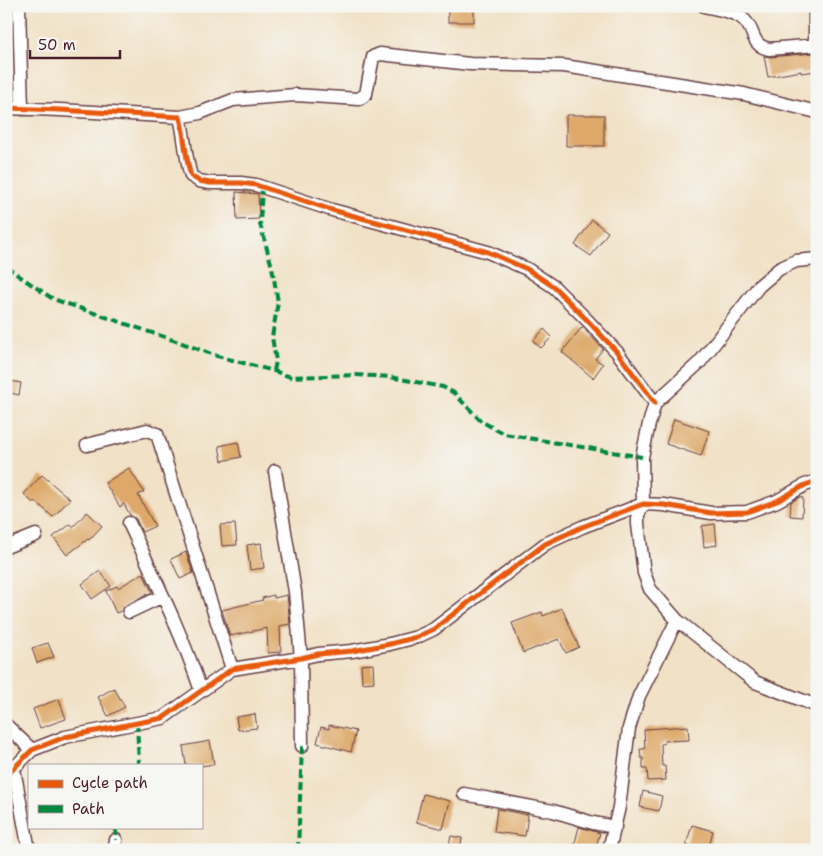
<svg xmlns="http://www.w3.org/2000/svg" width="823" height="856" font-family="'Shantell Sans',sans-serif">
<rect width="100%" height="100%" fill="#f6f6f2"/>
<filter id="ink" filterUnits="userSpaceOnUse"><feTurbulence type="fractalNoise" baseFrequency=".02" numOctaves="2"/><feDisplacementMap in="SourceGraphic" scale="10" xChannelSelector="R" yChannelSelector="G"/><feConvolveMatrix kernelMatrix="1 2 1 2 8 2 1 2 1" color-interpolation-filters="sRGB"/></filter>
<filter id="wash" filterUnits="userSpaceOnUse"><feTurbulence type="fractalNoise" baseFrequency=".0096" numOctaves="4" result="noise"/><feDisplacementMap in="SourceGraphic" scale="20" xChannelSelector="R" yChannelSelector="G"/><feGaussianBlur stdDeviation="1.12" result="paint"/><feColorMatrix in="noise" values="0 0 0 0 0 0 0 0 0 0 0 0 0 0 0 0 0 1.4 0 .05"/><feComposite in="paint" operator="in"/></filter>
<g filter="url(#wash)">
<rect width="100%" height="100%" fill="#f1e1c6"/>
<g id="blocks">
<path fill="#dda867" d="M448,6H474V22H448Z
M814,53L816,71L801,73V71L768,77L764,56L770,57Z
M566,115H604V146H566Z
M236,192L258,194L259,219L237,220Z
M592,220L608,232L591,256L575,245Z
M582,327L603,349L595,359L603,364L593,378L562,352Z
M544,329L552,337L541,348L533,341Z
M6,380L21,383L19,395L6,392Z
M674,419L709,431L701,456L666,444Z
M238,442L241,457L222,461L219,446Z
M129,468L144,492L138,495L155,526L142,532L136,519L130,515L124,504L120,507L105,483Z
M42,475L70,499L53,517L35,501L33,503L24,494Z
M800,497L803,498L802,517L790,516L791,502Z
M87,512L102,526L89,540L88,539L67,555L53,537L71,524L73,527Z
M235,524L237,545L222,546L220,525Z
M715,524L717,545L704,547L702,526Z
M261,543L264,568L250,570L247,545Z
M186,552L193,573L180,579L171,559Z
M100,571L111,586L92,599L82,584Z
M143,573L152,592L126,605L121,611L116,613L106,591L117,586L118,588Z
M274,595V598L287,595L290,624L280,626L281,652L268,653L267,628L230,636L222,610L263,600L262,598Z
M562,608L579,647L566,653L559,639L523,653L512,623L542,612L543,616Z
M48,643L54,657L37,663L32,648Z
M373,664L374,682L362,683L361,665Z
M114,688L125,707L108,716L98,697Z
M59,699L66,719L40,728L33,709Z
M255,714L257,728L238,730L236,717Z
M329,725L356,731L351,752L317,743L321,727L329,729Z
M688,726L689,740L664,741L665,743L661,744L662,766H665L666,780L648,781L647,769H643V758H641L640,749H645L644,730H647V729Z
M210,741L214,764L201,766L186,765L183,746Z
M643,791L662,796L659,811L640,807Z
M423,794L450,801L443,829L416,822Z
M497,809L528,815L525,836L494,832Z
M692,825L713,831L708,850L686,845Z
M579,827L600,833L595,850H573Z
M451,836L462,838L460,850H448Z"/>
</g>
</g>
<g filter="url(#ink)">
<use href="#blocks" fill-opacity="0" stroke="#633c42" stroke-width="1"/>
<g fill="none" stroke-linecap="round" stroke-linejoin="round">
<defs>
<path id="minor" d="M19,6L22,109
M704,6C716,9 732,10 742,18C756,28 749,45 769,49L817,45
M815,45V6
M6,108L60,110L180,117C185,137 185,157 191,176L199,181L210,183H241L256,185L332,210L488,252L527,269L554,287L588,321L617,352L655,403
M180,117L200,113L233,100L295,95L359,99L366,94L373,57L380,54L470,64L564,66L744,94L817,112
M817,259L796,261L779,269L759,286L700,362L655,403L649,424L642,457L643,504L638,515V524L644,573L650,589L677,620L755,682L817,706
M87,445L147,430L157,434L232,669
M275,471L295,592L301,658L302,746
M129,523C155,579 182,633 201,691
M6,547L36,535
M129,612L163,596
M6,725L32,750
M14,769L29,850
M6,776L32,750L65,737L163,718L232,669L301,658L318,654L352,651L390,644L417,637L434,629L545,544L582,527L643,504L664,505L711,513L747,512L777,501L805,485L817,481
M464,794L553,811L593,823L615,827
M114,850L116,840
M609,850L619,807L629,728L639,696L677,620"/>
</defs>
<use href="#minor" stroke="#633c42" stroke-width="15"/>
<use href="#minor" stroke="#fff" stroke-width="12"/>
<path stroke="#00873e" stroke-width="4" stroke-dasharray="8 4" stroke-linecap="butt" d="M262,186L260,224L272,267L278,302L272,337L276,361L274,371
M6,267L53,299L179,342L217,356L274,371L291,377L357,375L390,377L443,387L454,393L481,421L504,434L642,457
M137,723L139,765
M116,827V840
M298,850L302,746"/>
<defs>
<path id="cycleway" d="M6,108L60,110L180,117C185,137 185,157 191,176L199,181L210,183H241L256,185L332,210L488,252L527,269L554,287L588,321L617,352L655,403
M6,776L32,750L65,737L163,718L232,669L301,658L318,654L352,651L390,644L417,637L434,629L545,544L582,527L643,504L664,505L711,513L747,512L777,501L805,485L817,481"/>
</defs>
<use href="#cycleway" stroke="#f6f6f2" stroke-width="8"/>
<use href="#cycleway" stroke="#e8590c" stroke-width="5"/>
</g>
</g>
<rect width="823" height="856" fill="none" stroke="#f6f6f2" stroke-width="25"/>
<rect x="28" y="764" width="175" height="65" fill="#f6f6f2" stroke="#b1a0a2"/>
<rect x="38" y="780" width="25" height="8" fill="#e8590c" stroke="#b1a0a2"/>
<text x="72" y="788" font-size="15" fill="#4a1f2b">Cycle path</text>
<rect x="38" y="805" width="25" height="8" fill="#00873e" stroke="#b1a0a2"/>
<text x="72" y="814" font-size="15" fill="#4a1f2b">Path</text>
<path d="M30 50v8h90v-8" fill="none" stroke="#4a1f2b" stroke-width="2.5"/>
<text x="38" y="50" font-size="15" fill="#4a1f2b" stroke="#f6f6f2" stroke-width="4" paint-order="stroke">50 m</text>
</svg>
